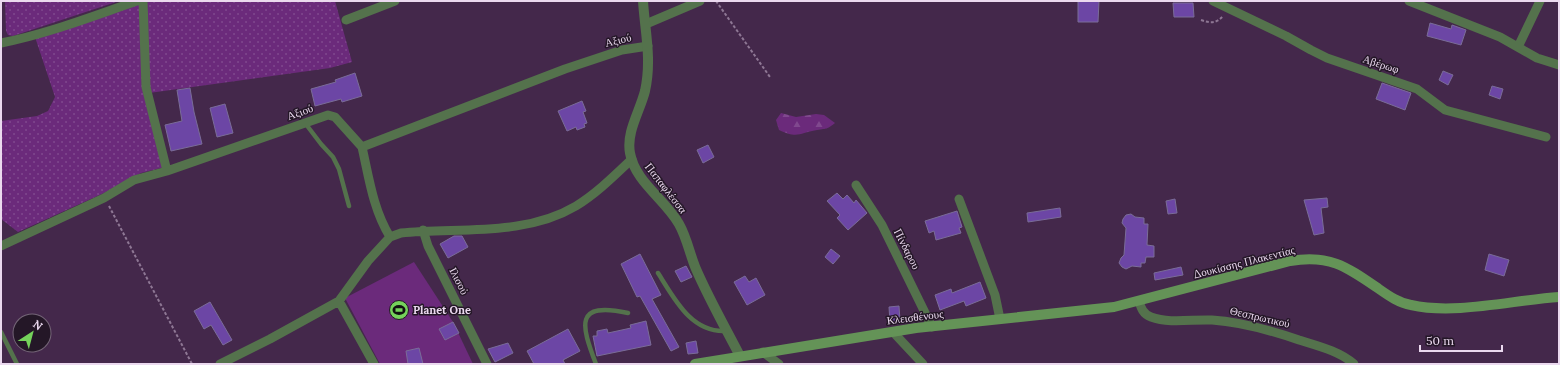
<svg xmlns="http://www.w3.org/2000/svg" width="1560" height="365" font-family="Lora,serif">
<defs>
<pattern id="grass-dots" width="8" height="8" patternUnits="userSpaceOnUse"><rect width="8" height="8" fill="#6b2a7b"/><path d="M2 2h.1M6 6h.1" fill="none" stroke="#80488e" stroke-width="1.8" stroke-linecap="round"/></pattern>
<pattern id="forest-firs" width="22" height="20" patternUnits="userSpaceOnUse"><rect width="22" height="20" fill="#6b2a7b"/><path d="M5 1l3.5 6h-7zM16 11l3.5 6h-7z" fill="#80488e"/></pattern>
</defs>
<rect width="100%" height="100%" fill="#44284b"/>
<path fill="url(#grass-dots)" d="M5,1H119L13,36L8,35L6,31Z
M151,1H335L352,62L330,68L149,93L165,167L141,173L104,193L18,232L1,219V121L37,116L48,111L55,97L35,37Z"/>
<path fill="url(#forest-firs)" d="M781,113L796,117L816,114L824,115L835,123C826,130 828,128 817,130C799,133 798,139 779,130L776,120Z"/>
<path fill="#6b2a7b" d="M414,262L453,322L473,364H380L345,298Z"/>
<path fill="#6c46a5" stroke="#7a6c98" d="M1078,1H1099L1098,22H1078Z
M1173,3H1193L1194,17H1174Z
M1430,23L1451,29L1452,25L1466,30L1461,45L1427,36Z
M1443,71L1453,75L1448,85L1439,80Z
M355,73L362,96L342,102L341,99L315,106L311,89L336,82L335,80Z
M1382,83L1411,93L1405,110L1376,99Z
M1492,86L1503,89L1500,99L1489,95Z
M190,88L194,112L202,144L171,151L165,125L182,121L177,90Z
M582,101L586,111L583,112L587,123L584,124L585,127L577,130L576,127L567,131L558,111Z
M225,104L233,133L217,137L210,108Z
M708,145L714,157L703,163L697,150Z
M837,193L843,199L847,195L854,203L856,200L867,213L848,230L837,218L840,215L827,201Z
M1327,198L1328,207L1321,208L1324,233L1314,235L1304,200Z
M1175,199L1177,213L1168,214L1166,201Z
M1060,208L1061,217L1028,222L1027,213Z
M957,211L962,227L959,228L961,233L936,240L934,231L929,233L925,221Z
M1131,214L1135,217L1144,218V224H1148L1147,245L1154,246V257H1146L1145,263H1141V267L1132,266L1126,269L1122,267L1119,263L1121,258L1124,255L1126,228L1122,223L1123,219L1126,215Z
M454,236H462L468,247L448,258L440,244Z
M831,249L840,256L833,264L825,257Z
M640,254L661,295L652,299L679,347L671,351L640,296L637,297L621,264Z
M1489,254L1509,260L1504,276L1485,270Z
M686,266L692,277L681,282L675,271Z
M1181,267L1183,275L1155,280L1154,273Z
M745,276L749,282L756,278L765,295L747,305L734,282Z
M980,282L986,298L966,306L964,301L940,310L935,295L951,289L952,293Z
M210,302L232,340L223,345L211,325L204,329L194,311Z
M899,306L900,321L890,322L889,307Z
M646,321L651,345L597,356L593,336H597V331L607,329L608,333L631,328L630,325Z
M453,322L459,333L445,340L439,329Z
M568,329L580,351L563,360L565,364H534L527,351Z
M696,341L698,353L688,354L686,343Z
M508,343L513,353L495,362L488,349Z
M419,348L423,364H408L406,351Z"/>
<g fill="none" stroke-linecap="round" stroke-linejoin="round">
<path stroke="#8e7794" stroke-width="2" stroke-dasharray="3 2" stroke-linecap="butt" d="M716,1L770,77
M1201,20C1210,23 1216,24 1223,16
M109,206L192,364"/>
<path stroke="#54724c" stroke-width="4.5" d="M305,123L321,144L333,157L339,169L349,206
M658,273C674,298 691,333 726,331
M1,332L17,364
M596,364C581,325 574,301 628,313"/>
<path stroke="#54724c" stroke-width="9" d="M143,1L146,87L167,171
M1213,1L1286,36L1311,50L1327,58L1417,89L1445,110L1546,137
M1409,1L1500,37L1537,58L1559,65
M346,20L395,1
M646,24L700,1
M1,43C47,34 93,16 137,1
M1518,47L1540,1
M362,147L565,69L622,50L648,46
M362,147C369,178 373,209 390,237
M856,185L882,225L932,327
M959,199L995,295L1000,319
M423,230L428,246L487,364
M1,246L104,198L134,180L167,171L328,115L335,117L362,147
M339,301L374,364
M1139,301C1141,308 1143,314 1151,317C1170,324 1193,319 1212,320C1242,322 1270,330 1299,340C1318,346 1339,351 1354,364
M893,332L923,364
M763,352L779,364
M220,364L270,339L339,301L368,261L390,237L401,233C458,227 524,237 576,206C597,193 614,176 632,159"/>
<path stroke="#54724c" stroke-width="10" d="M643,1C645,32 652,59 645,91C640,111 626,132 630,153C635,182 665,199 679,224C687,238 690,255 696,269C709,299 725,327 740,356"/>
<path stroke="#649357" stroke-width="10" d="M695,364L916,328L1114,307L1290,261C1330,254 1347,267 1379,289C1389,296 1399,303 1411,305C1455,315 1513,300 1559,297"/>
</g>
<defs>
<symbol id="stadium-disc" viewBox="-11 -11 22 22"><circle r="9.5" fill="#75d25b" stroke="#241727"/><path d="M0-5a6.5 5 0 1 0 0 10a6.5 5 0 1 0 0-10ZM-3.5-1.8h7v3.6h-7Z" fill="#111"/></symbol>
</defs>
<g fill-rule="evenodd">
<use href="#stadium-disc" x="388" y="299" width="22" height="22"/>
</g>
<g text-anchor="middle" stroke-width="3" stroke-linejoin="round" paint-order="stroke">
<g font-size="11" fill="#ebd9ef" stroke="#241727">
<text transform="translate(618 40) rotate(-14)" y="4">Αξιού</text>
<text transform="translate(1381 64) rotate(18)" y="4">Αβέρωφ</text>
<text transform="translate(300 112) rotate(-20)" y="4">Αξιού</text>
<text transform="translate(666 188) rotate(52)" y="4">Παπαφλέσσα</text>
<text transform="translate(907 249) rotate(63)" y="4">Πίνδαρου</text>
<text transform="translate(1244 262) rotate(-14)" y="4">Δουκίσσης Πλακεντίας</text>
<text transform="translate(459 281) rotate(63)" y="4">Ιλισού</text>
<text transform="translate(915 317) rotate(-7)" y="4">Κλεισθένους</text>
<text transform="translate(1260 317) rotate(13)" y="4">Θεσπρωτικού</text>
</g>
<g font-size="11" font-weight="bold" fill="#ebd9ef" stroke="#241727" text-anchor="start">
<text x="413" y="314">Planet One</text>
</g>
</g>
<rect width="1560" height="365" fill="none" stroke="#ebd9ef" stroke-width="4"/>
<g transform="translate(32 333) rotate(36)"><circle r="19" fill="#241727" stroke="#746577"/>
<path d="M0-3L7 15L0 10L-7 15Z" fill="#75d25b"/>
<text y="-6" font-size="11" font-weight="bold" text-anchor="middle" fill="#ebd9ef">N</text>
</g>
<path d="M1420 345v6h82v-6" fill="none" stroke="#ebd9ef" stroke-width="2"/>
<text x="1426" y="345" font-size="12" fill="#ebd9ef" stroke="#241727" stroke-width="3" paint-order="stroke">50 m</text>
</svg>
